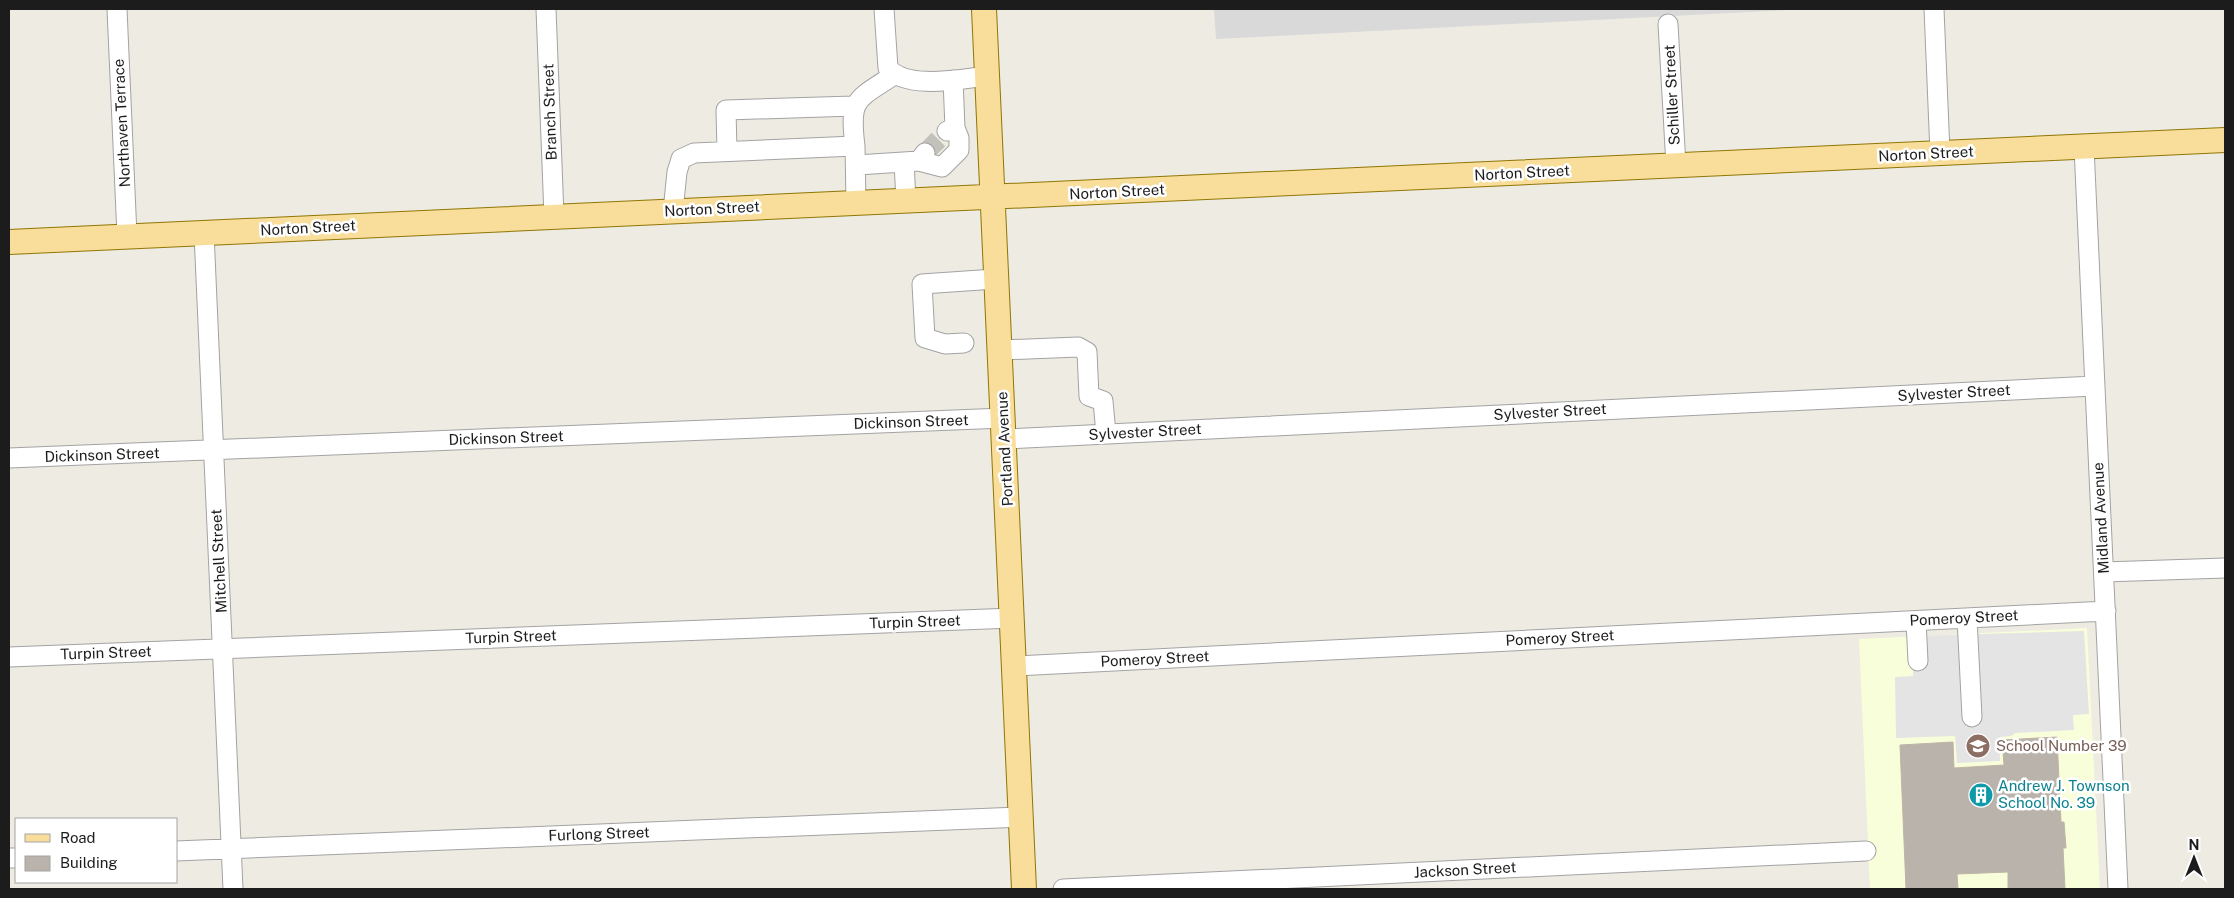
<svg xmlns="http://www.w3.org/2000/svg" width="2234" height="898" font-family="'Public Sans',sans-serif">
<rect width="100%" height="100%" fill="#edebe2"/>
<path fill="#dad9d9" d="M1214,9H1790V10L1216,39Z"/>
<path fill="#f9feda" d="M2087,628L2100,889H1870L1859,639Z"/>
<path fill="#e4e4e4" d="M2084,631L2089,714L2073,715L2074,730L2015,733L2011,736L2000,737V761L1957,763L1955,736L1896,738L1895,677L1913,676L1912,636Z"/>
<path fill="#b9b3ab" stroke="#beb4a5" d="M2057,737L2061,822H2064L2066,848H2063L2065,889H2008V872L1957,874L1958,889H1906L1900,745L1953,742L1954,768L2004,765L2002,740Z"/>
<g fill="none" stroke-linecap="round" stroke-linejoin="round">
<path stroke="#c3c2ba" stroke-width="19" stroke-dasharray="19 9" stroke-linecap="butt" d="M925,153L947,131"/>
<defs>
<path id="minor" d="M117,9L127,236
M546,9L554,216
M884,9L888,68C907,90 960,79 987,76
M1934,9L1940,153
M1668,24L1676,166
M947,131L955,128L953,80
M855,146C849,98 856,100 894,75
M2084,147L2118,889
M727,151L726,110L854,106
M919,161L942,167L959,150V138L955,128
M904,162L906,201
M857,165L919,161L925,153
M673,211L677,172L681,159L694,153L855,146L856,202
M204,233L233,889
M964,343L945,344L925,338L922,284L995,279
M1000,350L1078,347L1087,352L1089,396L1103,401L1106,434
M1005,439L2095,386
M9,458L1004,418
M2104,572L2225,568
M1967,618L1972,717
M1916,621L1918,661
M9,657L1013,618
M1014,666L2106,611
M176,851L1021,817
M9,858H16
M1063,889L1866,851"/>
<path id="major" d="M984,9L1024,889
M9,242L2225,140"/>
</defs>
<use href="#minor" stroke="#a3a3a3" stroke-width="21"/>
<use href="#major" stroke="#907604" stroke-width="26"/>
<use href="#minor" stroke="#fff" stroke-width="19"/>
<use href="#major" stroke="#f9de9b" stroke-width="24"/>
</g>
<defs>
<symbol id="school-disc" viewBox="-11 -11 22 22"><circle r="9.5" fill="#8d6e63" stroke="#fff"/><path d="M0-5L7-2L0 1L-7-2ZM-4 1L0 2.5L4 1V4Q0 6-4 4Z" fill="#fff"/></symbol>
<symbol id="building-disc" viewBox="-11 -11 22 22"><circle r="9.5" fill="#0f9aa8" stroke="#fff"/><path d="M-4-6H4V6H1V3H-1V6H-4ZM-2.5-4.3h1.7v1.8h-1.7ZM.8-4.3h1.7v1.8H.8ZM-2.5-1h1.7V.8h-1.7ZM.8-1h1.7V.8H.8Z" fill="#fff"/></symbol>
</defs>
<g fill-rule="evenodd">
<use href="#school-disc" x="1964" y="732" width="28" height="28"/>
<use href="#building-disc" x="1967" y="781" width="28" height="28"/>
</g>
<g text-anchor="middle" stroke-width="5" stroke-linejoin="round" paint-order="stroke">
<g font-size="15" fill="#1c1c1c" stroke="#fff">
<text transform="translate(1672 95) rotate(-93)" y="5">Schiller Street</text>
<text transform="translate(550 112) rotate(-92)" y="5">Branch Street</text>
<text transform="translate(122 123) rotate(-93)" y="5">Northaven Terrace</text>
<text transform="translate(1926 154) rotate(-3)" y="5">Norton Street</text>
<text transform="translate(1522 173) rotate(-3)" y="5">Norton Street</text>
<text transform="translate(1117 192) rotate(-3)" y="5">Norton Street</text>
<text transform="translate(712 209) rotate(-3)" y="5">Norton Street</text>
<text transform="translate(308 228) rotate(-3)" y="5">Norton Street</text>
<text transform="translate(1954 393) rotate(-3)" y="5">Sylvester Street</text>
<text transform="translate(1550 412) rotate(-3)" y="5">Sylvester Street</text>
<text transform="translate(911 422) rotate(-2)" y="5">Dickinson Street</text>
<text transform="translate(1145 432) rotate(-3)" y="5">Sylvester Street</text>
<text transform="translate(506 438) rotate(-2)" y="5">Dickinson Street</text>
<text transform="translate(1005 449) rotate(-93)" y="5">Portland Avenue</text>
<text transform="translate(102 455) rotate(-2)" y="5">Dickinson Street</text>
<text transform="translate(2101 518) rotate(-93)" y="5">Midland Avenue</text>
<text transform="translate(219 561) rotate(-93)" y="5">Mitchell Street</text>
<text transform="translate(1964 618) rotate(-3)" y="5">Pomeroy Street</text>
<text transform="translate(915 622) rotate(-2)" y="5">Turpin Street</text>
<text transform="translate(511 637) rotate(-2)" y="5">Turpin Street</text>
<text transform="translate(1560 638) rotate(-3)" y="5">Pomeroy Street</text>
<text transform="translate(106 653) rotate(-2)" y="5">Turpin Street</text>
<text transform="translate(1155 659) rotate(-3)" y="5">Pomeroy Street</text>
<text transform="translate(599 834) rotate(-2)" y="5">Furlong Street</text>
<text transform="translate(1465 870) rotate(-3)" y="5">Jackson Street</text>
</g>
<g font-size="15" fill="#785e54" stroke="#fff" text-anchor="start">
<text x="1996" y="751">School Number 39</text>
</g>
<g font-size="15" fill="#0d838f" stroke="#fff" text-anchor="start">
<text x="1998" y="791">Andrew J. Townson<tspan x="1998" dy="17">School No. 39</tspan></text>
</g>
</g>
<rect width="2234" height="898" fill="none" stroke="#1c1c1c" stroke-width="20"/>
<rect x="15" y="818" width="162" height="65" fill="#ffffff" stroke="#a4a4a4"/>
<rect x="25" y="834" width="25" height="8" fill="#f9de9b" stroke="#a4a4a4"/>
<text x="60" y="843" font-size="15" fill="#1c1c1c">Road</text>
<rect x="25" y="856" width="25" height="15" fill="#b9b3ab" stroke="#a4a4a4"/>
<text x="60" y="868" font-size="15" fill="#1c1c1c">Building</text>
<g transform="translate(2194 858)" stroke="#ffffff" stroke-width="4" paint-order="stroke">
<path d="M0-4L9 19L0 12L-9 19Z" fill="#1c1c1c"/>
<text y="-8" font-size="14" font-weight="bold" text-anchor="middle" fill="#1c1c1c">N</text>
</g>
</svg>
